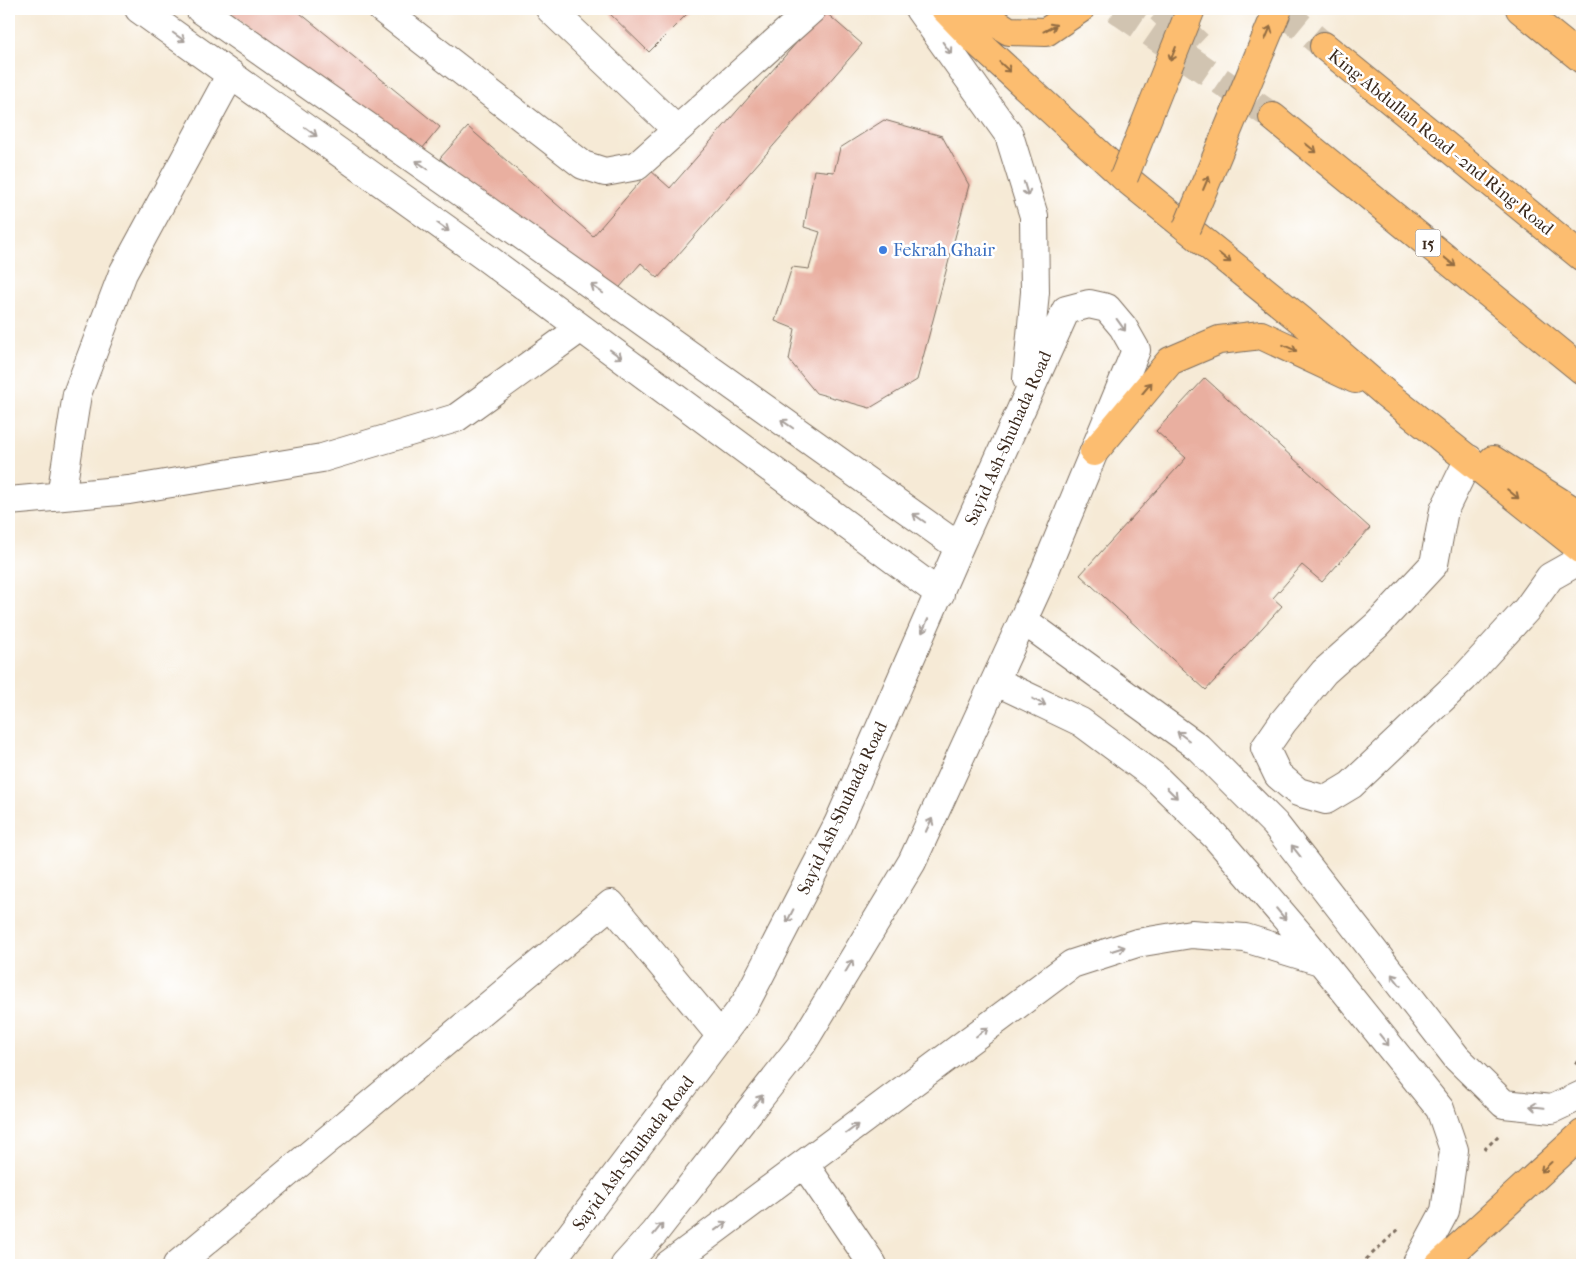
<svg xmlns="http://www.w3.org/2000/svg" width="1591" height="1274" font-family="'IM FELL French Canon',serif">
<rect width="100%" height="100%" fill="#fff"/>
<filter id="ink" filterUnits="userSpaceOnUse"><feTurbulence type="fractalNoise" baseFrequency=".02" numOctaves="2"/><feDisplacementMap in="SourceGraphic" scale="10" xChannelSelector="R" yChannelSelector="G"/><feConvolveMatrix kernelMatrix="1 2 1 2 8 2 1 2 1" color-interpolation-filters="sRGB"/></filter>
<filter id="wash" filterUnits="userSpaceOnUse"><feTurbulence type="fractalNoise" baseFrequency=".0096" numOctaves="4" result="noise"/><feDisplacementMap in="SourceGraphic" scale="20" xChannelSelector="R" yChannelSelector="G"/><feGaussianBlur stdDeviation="1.12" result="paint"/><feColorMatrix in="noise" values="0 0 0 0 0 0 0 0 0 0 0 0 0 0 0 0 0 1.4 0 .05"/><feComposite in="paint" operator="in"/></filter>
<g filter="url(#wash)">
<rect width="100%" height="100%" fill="#f6ead6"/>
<g id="blocks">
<path fill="#e9afa0" d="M226,9H295L440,127L413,160Z
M605,9H692L649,52Z
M824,11L862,44L658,278L641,263L606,303L440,158L468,127L593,236L650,170L670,188Z
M884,120L942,136L969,185L917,380L870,408L816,393L789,360L795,329L775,321L792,267L809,269L820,232L804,227L814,170L834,172L840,148Z
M1205,378L1370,528L1322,582L1302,565L1273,598L1282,606L1206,690L1080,575L1186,458L1156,431Z"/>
</g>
</g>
<g filter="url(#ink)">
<use href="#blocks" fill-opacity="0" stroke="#7c6d5e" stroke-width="1"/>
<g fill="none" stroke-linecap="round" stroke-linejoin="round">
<path stroke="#d1c4b1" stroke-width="28" stroke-dasharray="28 14" stroke-linecap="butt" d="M1116,9L1273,117
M1160,9L1198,45
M1280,9L1324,46"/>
<defs>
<path id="minor" d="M139,9L488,259L940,594
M200,9L485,209L959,547
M382,9L583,165L605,172L637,166L812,9
M550,9L677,130
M919,9L1009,135L1034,216L1035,292L1027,379
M1469,459L1444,510L1434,564L1377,625L1324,672L1283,722L1265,748L1278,775L1298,792L1326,800L1351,785L1464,678L1527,609L1550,577L1582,559
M61,496L77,394L123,273L231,74
M9,501L129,490L322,458L456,418L581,328
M1023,620L1198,747L1275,824L1457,1058L1504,1104L1552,1109L1582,1095
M995,681L1081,722L1154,776L1215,836L1300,935L1440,1109L1454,1150L1445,1211L1416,1265
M805,1165L873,1265
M177,1265L611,904L721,1036
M548,1265L745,1004L838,824L959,547L1066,310L1089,304L1107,308L1123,327L1136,350L1039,585L912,862L802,1044L654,1233L625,1265
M668,1265L1072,964L1137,943L1191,934L1245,938L1320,961"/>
<path id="major" d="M945,9L974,39L1124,177L1302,321L1385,393L1582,550
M974,9L1009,31L1046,32L1080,9
M1520,9L1582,59
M1094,452L1170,361L1219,340L1261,335L1355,379
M1493,460L1582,516
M1439,1265L1582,1134"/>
<path id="highway" d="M1324,46L1582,257
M1273,117L1582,370"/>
</defs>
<use href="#minor" stroke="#7c6d5e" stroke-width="30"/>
<use href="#major" stroke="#7c6d5e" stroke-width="30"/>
<use href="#highway" stroke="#7c6d5e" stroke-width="30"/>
<path stroke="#7c6d5e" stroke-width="3" stroke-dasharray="4 4" stroke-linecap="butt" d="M1575,1064L1582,1058
M1484,1150L1501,1133
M1360,1265L1399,1229"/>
<use href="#minor" stroke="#fff" stroke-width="28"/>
<use href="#major" stroke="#fcbd6f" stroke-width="28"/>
<use href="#highway" stroke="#fcbd6f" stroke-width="28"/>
<defs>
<path id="major-bridge" d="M1124,177L1191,9
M1187,228L1278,9"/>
</defs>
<use href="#major-bridge" stroke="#7c6d5e" stroke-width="30" stroke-linecap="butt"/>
<use href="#major-bridge" stroke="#fcbd6f" stroke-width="28"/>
</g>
<defs><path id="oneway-shaft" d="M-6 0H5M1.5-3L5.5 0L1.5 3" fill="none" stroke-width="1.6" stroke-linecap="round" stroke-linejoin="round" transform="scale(1.25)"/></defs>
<g stroke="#926c42">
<use href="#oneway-shaft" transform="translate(1050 28) rotate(-28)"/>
<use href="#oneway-shaft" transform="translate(1268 33) rotate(-67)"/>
<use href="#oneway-shaft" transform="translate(1173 54) rotate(112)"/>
<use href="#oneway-shaft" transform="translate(1005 67) rotate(42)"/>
<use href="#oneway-shaft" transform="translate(1311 148) rotate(39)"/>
<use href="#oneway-shaft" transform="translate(1206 183) rotate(-67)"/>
<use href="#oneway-shaft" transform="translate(1225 258) rotate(39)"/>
<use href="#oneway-shaft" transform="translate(1450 262) rotate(39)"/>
<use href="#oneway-shaft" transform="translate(1290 348) rotate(25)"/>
<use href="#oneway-shaft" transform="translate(1147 388) rotate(-50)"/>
<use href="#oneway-shaft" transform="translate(1513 494) rotate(39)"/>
<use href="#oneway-shaft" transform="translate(1546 1167) rotate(138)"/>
</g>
<g stroke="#a79f9a">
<use href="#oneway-shaft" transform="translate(179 37) rotate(35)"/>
<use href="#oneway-shaft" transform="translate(947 48) rotate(54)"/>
<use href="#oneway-shaft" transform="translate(311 132) rotate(36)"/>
<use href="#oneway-shaft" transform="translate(422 165) rotate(-145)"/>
<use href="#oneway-shaft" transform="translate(1026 189) rotate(73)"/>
<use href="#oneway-shaft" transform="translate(443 227) rotate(36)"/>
<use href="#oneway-shaft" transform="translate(597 289) rotate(-145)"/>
<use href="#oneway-shaft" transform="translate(1121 325) rotate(54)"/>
<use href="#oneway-shaft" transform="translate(616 354) rotate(36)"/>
<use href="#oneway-shaft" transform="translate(787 424) rotate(-145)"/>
<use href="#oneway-shaft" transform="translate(919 518) rotate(-145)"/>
<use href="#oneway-shaft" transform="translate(925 626) rotate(114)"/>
<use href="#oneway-shaft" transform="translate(1039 702) rotate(26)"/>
<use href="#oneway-shaft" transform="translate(1183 736) rotate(-143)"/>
<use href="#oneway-shaft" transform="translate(1172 793) rotate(45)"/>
<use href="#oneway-shaft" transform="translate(929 825) rotate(-65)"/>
<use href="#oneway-shaft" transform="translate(1296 851) rotate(-128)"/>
<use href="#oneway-shaft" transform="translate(1281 914) rotate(50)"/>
<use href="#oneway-shaft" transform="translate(790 916) rotate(117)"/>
<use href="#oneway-shaft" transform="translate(1118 949) rotate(-18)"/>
<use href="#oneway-shaft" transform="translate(849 966) rotate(-59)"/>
<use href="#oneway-shaft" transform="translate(1396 980) rotate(-128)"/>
<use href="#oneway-shaft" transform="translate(982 1032) rotate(-37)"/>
<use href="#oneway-shaft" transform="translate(1384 1040) rotate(51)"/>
<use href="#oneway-shaft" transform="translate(758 1101) rotate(-52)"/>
<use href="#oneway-shaft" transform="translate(1537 1107) rotate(-174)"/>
<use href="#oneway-shaft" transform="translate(852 1129) rotate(-37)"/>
<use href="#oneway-shaft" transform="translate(721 1226) rotate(-36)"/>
<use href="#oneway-shaft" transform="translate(658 1229) rotate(-51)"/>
</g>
</g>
<circle fill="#3f7fe0" stroke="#fff" stroke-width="2" cx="883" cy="250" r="5"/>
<g text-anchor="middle" stroke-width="5" stroke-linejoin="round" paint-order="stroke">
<rect fill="#fff" stroke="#766a62" stroke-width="1" x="1415.5" y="229.5" width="25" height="27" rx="4"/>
<g font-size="16" font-weight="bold" fill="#3b2a1e">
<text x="1428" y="249">15</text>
</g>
<g font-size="18" fill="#3b2a1e" stroke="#fff">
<text transform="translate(1441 142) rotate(39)" y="6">King Abdullah Road - 2nd Ring Road</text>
<text transform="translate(1008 438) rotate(-66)" y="6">Sayid Ash-Shuhada Road</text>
<text transform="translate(842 808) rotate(-65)" y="6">Sayid Ash-Shuhada Road</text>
<text transform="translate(633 1153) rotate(-53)" y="6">Sayid Ash-Shuhada Road</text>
</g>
<g font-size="18" fill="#366cbe" stroke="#fff" text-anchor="start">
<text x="893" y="256">Fekrah Ghair</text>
</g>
</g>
<rect width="1591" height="1274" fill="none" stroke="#fff" stroke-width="30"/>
</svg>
